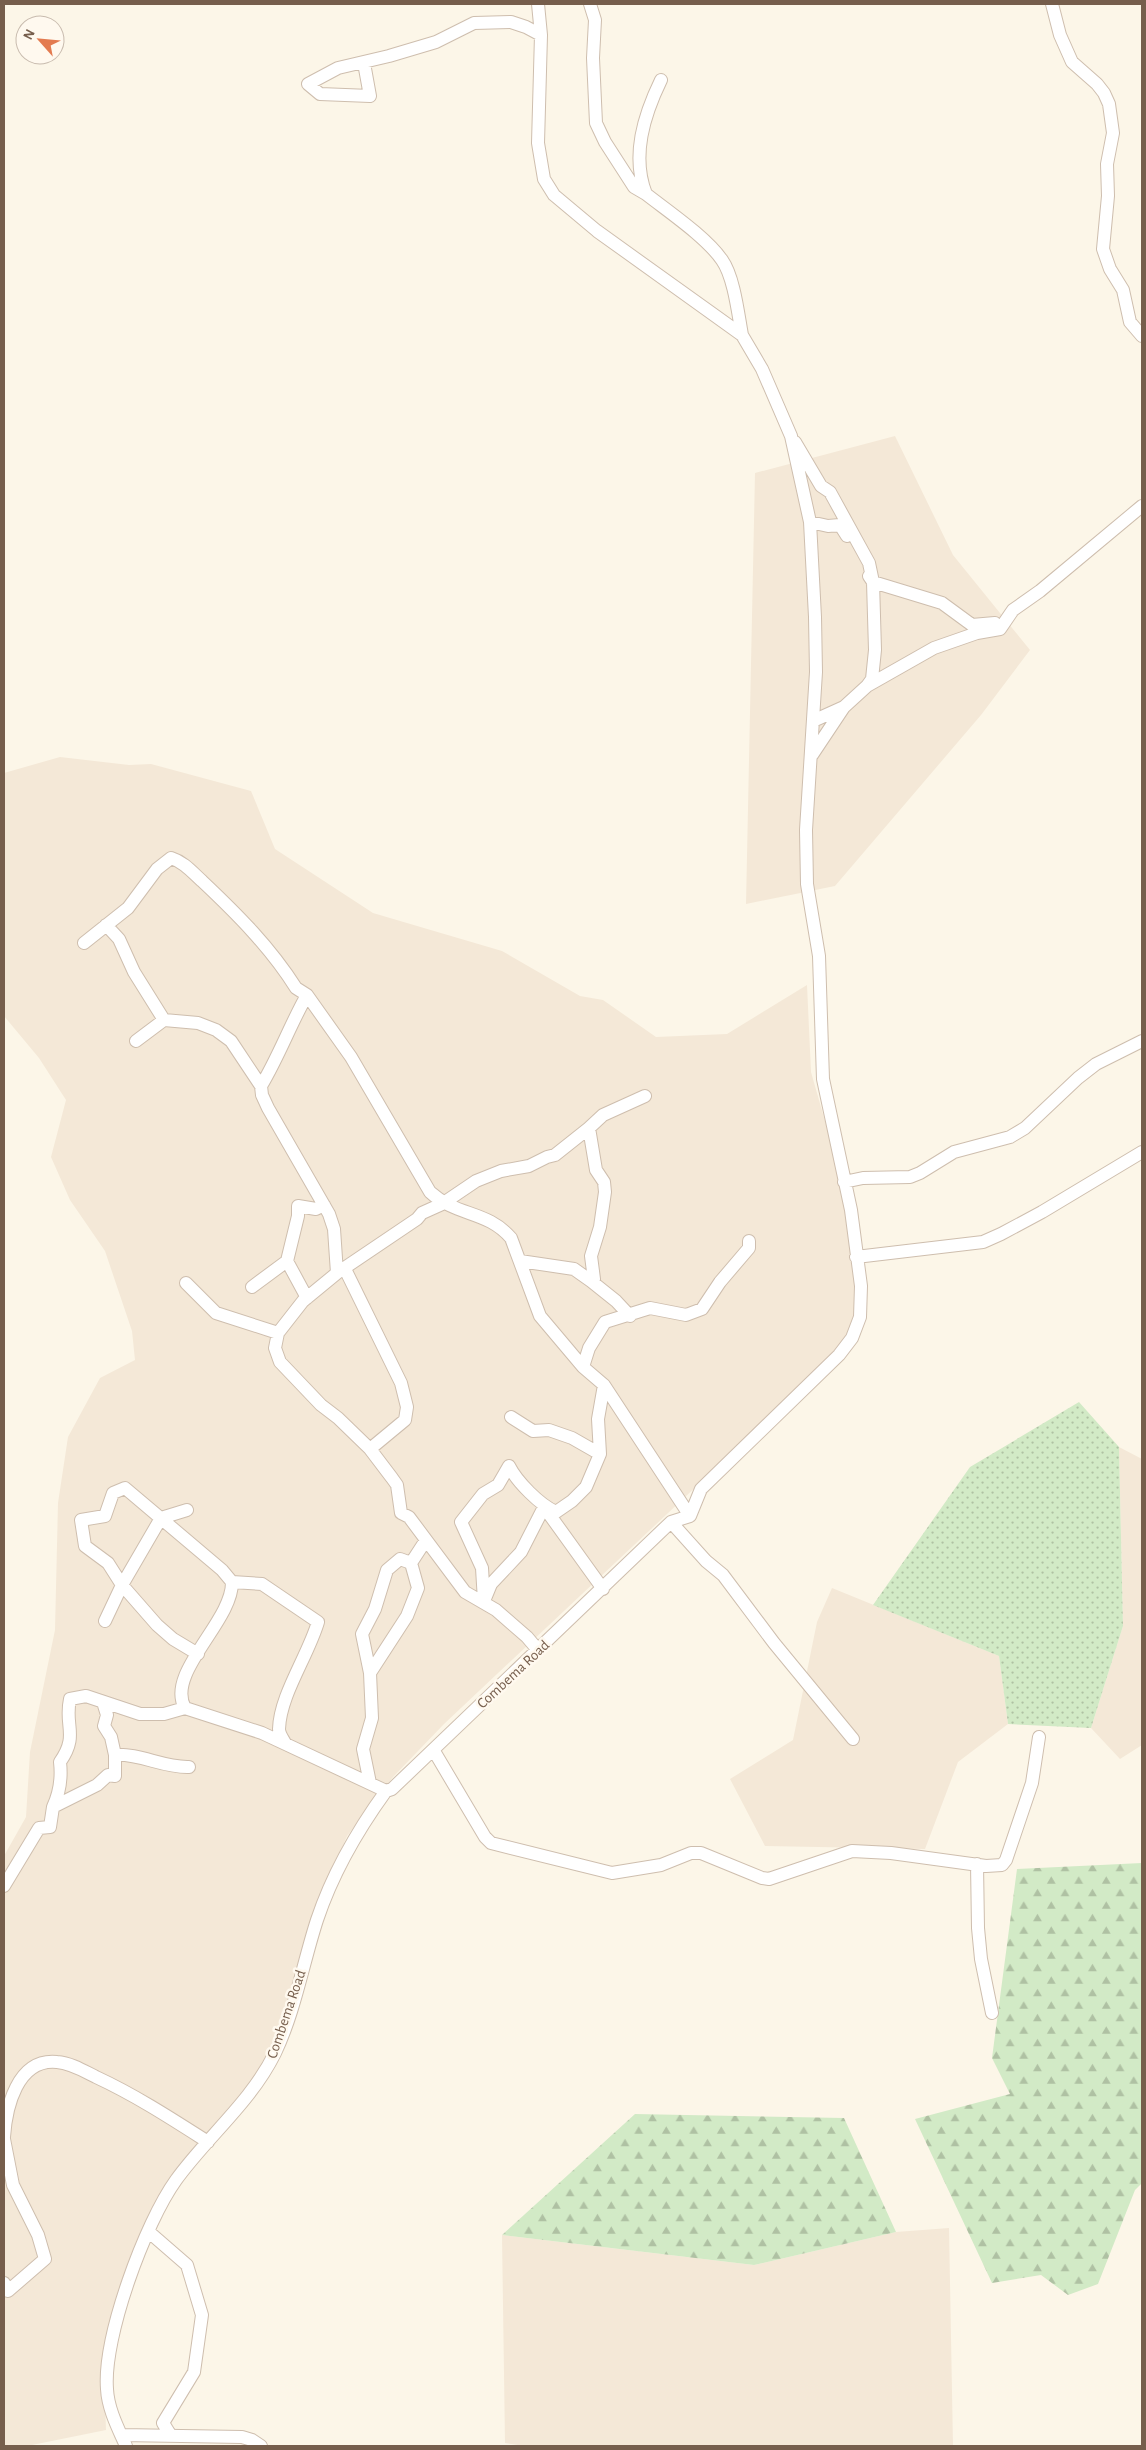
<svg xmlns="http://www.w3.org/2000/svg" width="1146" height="2450" font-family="'Alegreya Sans',sans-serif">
<defs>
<pattern id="grass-dots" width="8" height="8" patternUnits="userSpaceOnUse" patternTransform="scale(1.25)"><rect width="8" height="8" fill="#d2eac6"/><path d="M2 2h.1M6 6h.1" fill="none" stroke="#afc1a3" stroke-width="1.8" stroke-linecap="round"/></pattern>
<pattern id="forest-firs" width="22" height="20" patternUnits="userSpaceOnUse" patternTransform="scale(1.25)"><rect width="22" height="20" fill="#d2eac6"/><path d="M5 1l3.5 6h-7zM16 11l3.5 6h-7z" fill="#afc1a3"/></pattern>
</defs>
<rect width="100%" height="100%" fill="#fcf6e8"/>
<path fill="#f4e8d7" d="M895,436L953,555L1030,650L981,715L835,886L746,904L755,473Z
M60,757L129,765L151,764L251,791L275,849L373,913L502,951L580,996L603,1000L656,1037L727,1034L807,985L811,1072L846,1195L861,1301L857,1323L839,1352L444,1724L393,1777L347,1836L314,1915L277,2048L151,2214L104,2372L106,2430L27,2446H4V1856L26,1817L30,1752L55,1630L58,1503L68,1437L100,1378L135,1360L132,1331L105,1251L70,1200L51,1157L66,1100L39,1058L4,1016V773Z
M1119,1447L1142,1459V1745L1120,1759L1091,1728L1123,1626Z
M832,1588L999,1656L1008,1724L958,1762L925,1849L765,1846L730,1779L793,1740L817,1622Z
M949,2228L953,2446H524L505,2443L502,2235L754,2265L896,2232Z"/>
<path fill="url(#grass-dots)" d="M1079,1402L1119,1447L1123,1626L1091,1728L1008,1724L999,1656L873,1605L970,1467Z"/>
<path fill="url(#forest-firs)" d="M1142,1863V2183L1135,2190L1098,2284L1068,2295L1041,2275L992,2283L915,2119L1010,2094L992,2058L1017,1869Z
M635,2114L844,2118L896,2232L754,2265L502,2235Z"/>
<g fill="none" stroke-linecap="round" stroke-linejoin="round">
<defs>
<path id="minor" d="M590,4L595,20L593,58L596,123L605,142L634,187L646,194C669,212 706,237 722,260C734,277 738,313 742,335
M1052,4L1060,35L1072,62L1097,84L1104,93L1109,104L1113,133L1107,164L1108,196L1103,249L1110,269L1123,290L1130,322L1142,336
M364,63L370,96L320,94L308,84L338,68L389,56L436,42L474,23L511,22L526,27L541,35
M646,194C631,156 644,115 661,80
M795,442L821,486L830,492L869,563L873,582L875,650L872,679L867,686
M810,522L828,526L840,525L847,536
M869,576L873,582L942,603L972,625L995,623
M813,721L844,707L867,686L934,648L977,633L1000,629L1013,610L1040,591L1142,506
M812,755L844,707
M106,925L119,939L134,972L164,1020
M84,943L128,908L157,869L171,858C184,862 192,872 202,881C237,914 270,947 296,988L307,995L351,1057L430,1192C457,1217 487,1210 511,1238L540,1316L583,1367L604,1385L690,1516
M136,1041L164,1020L198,1023L216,1030L231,1041L261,1086L262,1095L268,1108L329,1214L334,1229L337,1273
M261,1086C279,1056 290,1025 307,995
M844,1182L863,1178L910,1177L920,1173L954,1152L1010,1137L1025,1128L1078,1078L1096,1064L1142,1041
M856,1257L983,1242L1001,1234L1042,1212L1142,1152
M520,1261L574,1269L591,1281L594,1279L591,1256L600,1227L605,1192L604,1182L596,1170L589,1128L603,1115L645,1096
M345,1269L401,1383L407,1407L405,1420L370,1449
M591,1281L616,1301L630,1316
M186,1283L216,1313L278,1333
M252,1287L287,1261
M307,1298L287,1261L298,1216V1206L316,1209L324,1205
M583,1367L589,1348L605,1322L650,1308L686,1315L702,1309L720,1282L749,1248V1241
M511,1417L533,1431L549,1430L572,1438L600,1454
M509,1466L498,1485L483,1494L461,1522L482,1568L484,1601L491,1584L521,1552L544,1507L603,1589
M509,1466C517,1482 540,1505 556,1512L572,1501L586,1487L600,1454L598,1419L604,1385
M671,1522L706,1561L723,1575L774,1643L853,1739
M232,1582L262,1584L318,1622C308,1656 280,1695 279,1729C279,1734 283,1739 285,1743
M105,1621L122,1585L161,1518L187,1510
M538,1650L527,1637L496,1610L465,1592L409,1517L401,1513L397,1485L392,1478L370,1449L338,1418L321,1405L280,1362L275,1348L278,1333L303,1301L337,1273L417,1219L422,1213L442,1204L476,1181L501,1171L529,1166L547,1157L555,1155L589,1128
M198,1654L173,1639L157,1625L122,1585L108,1563L85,1546L81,1520L105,1516L113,1493L125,1488L222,1570L232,1582C233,1621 165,1673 185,1708L262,1733L386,1791
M370,1673L407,1616L418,1588L411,1563L426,1540
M103,1702L107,1715L104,1726L111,1737L115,1755C139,1753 164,1768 189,1767
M434,1751L485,1837L491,1843L612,1873L661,1865L691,1853H701L762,1878L769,1879L852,1851L891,1853L986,1866L1002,1865L1006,1860L1032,1783L1039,1737
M370,1783L363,1749L372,1718L370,1673L362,1634L375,1609L387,1570L400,1559L411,1563
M53,1807C60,1792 62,1779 60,1762C79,1735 64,1726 70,1699L86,1696L140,1714H164L185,1708
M977,1864L978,1928L981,1959L992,2013
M4,1886L39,1828L50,1827L53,1807L97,1785L108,1775L115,1776V1755
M4,2137C6,2108 17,2058 57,2062C71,2063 84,2071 96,2077C135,2095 172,2119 208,2142
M4,2139L13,2185L38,2235L45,2259L8,2291L4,2283
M149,2232L187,2265L202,2315L194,2372L163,2423L171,2436
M121,2435L242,2437L252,2440L261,2446
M126,2446C118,2428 108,2409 107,2389C103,2337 145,2223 176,2180C207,2137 251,2102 275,2053C295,2011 303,1963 317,1920C333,1872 357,1831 386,1791L392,1789L671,1522L690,1516L701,1489L839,1355L852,1338L860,1317L861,1286L851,1210L823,1079L819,956L807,884L806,830L816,672L815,617L810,522L791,436L762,369L742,335L597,231L554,195L544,179L538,143L541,35L538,4"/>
</defs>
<use href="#minor" stroke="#cebeae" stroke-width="14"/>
<use href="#minor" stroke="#fff" stroke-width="12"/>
</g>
<g text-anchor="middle" stroke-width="5" stroke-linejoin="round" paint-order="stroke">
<g font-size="15" fill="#765e4c" stroke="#fff9ef">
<text transform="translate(513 1674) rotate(-43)" y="5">Combema Road</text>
<text transform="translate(286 2014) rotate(-71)" y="5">Combema Road</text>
</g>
</g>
<rect width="1146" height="2450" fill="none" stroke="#765e4c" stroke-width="10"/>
<g transform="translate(40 40) rotate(297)"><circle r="24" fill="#fff9ef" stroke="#c8bbae"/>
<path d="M0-4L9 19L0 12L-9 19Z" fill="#e37b50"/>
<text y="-8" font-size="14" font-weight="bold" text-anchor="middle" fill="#765e4c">N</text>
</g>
</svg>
